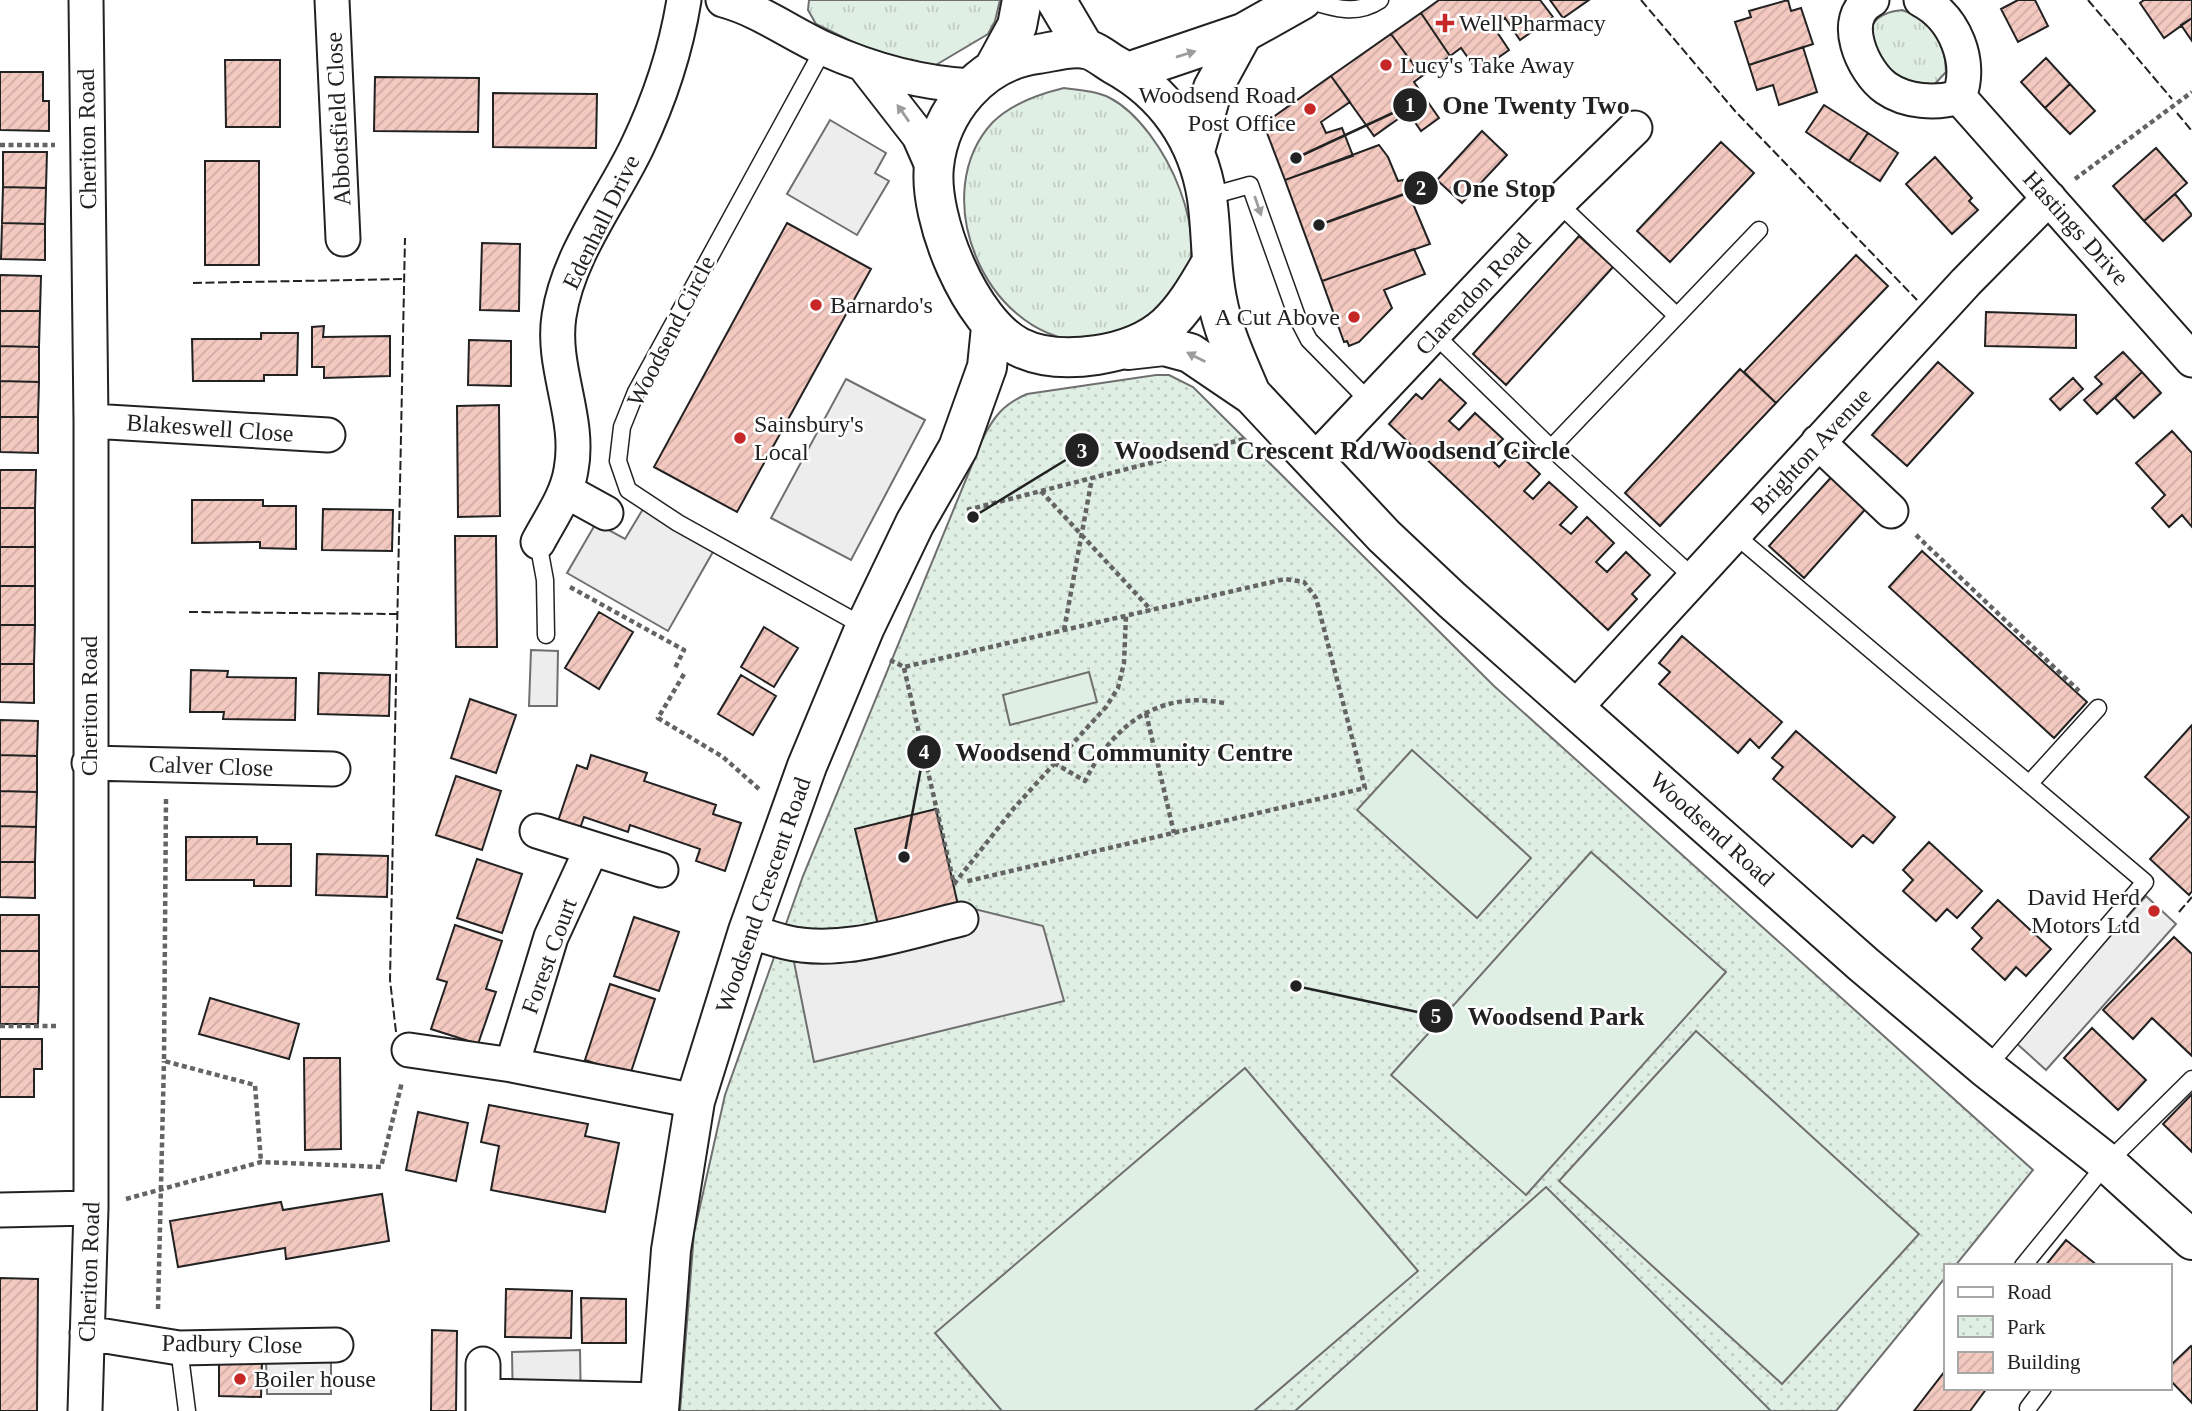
<svg xmlns="http://www.w3.org/2000/svg" width="2192" height="1411" font-family="Georgia,serif">
<defs>
<pattern id="grass-tufts" width="24" height="20" patternUnits="userSpaceOnUse" patternTransform="scale(1.75)"><rect width="24" height="20" fill="#e0efe3"/><path d="M3 7l-1-3M5 7V3M7 7l1-3M15 17l-1-3M17 17v-4M19 17l1-3" fill="none" stroke="#c0cdc2"/></pattern>
<pattern id="park-dots" width="8" height="8" patternUnits="userSpaceOnUse" patternTransform="scale(1.75)"><rect width="8" height="8" fill="#e0efe3"/><path d="M2 2h.1M6 6h.1" fill="none" stroke="#c0cdc2" stroke-width="1.8" stroke-linecap="round"/></pattern>
<pattern id="building-hatch" width="6" height="6" patternUnits="userSpaceOnUse" patternTransform="scale(1.75)"><rect width="6" height="6" fill="#f3c9c0"/><path d="M-1 1l2-2M0 6l6-6M5 7l2-2" fill="none" stroke="#d0aca5"/></pattern>
</defs>
<rect width="100%" height="100%" fill="#fff"/>
<path fill="url(#grass-tufts)" stroke="#6f6f6f" stroke-width="2" d="M809,0H1000L995,21L988,34L929,69L900,65L816,24L808,10Z
M1902,10C1931,19 1946,43 1946,72L1932,87C1925,87 1917,87 1911,84C1878,68 1845,16 1902,10Z
M1064,88C1079,90 1096,91 1110,98C1164,126 1222,249 1173,299C1164,308 1154,321 1143,329C1135,335 1118,335 1107,337C1099,338 1090,342 1081,341C984,334 926,193 993,122C1012,103 1039,94 1064,88Z"/>
<path fill="url(#park-dots)" stroke="#6f6f6f" stroke-width="2" d="M1156,375H1169L1193,387L1494,686L2033,1170L1955,1266H1945V1278L1836,1411H680L694,1233L725,1095L803,876L983,438C994,416 1004,404 1027,394Z"/>
<path fill="#e0efe3" stroke="#6f6f6f" stroke-width="2" d="M1089,672L1097,702L1010,725L1003,695Z
M1412,750L1531,858L1477,918L1357,810Z
M1591,852L1726,972L1526,1195L1391,1075Z
M1696,1031L1919,1234L1782,1384L1559,1181Z
M1245,1068L1418,1271L1254,1411H1002L935,1333Z
M1546,1187L1771,1411H1295Z"/>
<path fill="#ededed" stroke="#6f6f6f" stroke-width="2" d="M830,120L886,153L875,173L889,181L857,235L787,194Z
M846,379L925,420L851,560L771,518Z
M643,509L714,550L668,631L567,573L596,523L625,539Z
M531,650L558,651L557,706H529Z
M2146,896L2176,924L2046,1070L2015,1042Z
M958,905L1043,926L1064,1001L814,1062L794,962H855L966,935Z
M580,1350L581,1411H513L512,1352Z
M331,1358V1394H267L266,1359Z"/>
<path fill="url(#building-hatch)" stroke="#222" stroke-width="2" d="M1439,0H1540L1553,17L1520,40L1505,18L1493,26L1509,50L1478,72L1461,48L1450,56L1421,13Z
M1550,0H1589L1563,18Z
M1788,0L1791,11L1801,8L1813,44L1749,65L1735,22L1751,17L1749,11Z
M2018,0H2035L2048,26L2018,42L2001,9Z
M2144,0H2192V18L2164,38L2140,3Z
M1421,13L1450,56L1422,76L1391,34Z
M2192,18V41L2181,25Z
M1391,34L1422,76L1414,82L1439,118L1421,131L1408,112L1374,136L1331,76Z
M1803,47L1817,92L1779,105L1773,85L1757,90L1749,65Z
M2046,58L2070,84L2045,108L2021,82Z
M225,60H280V127H226Z
M0,72H43V101H49V131L0,130Z
M1331,76L1350,102L1321,122L1326,133L1342,128L1353,156L1285,180L1267,133L1272,118Z
M375,77L479,78L478,132L374,131Z
M2070,84L2095,111L2070,134L2045,108Z
M493,93L597,94L596,148L493,147Z
M1824,105L1868,133L1849,161L1806,132Z
M1482,131L1507,155L1462,203L1437,180Z
M1868,133L1898,153L1880,181L1849,161Z
M1721,142L1754,173L1670,262L1637,231Z
M1379,145L1388,157L1398,181L1403,180L1430,244L1322,281L1285,180Z
M2156,148L2187,183L2144,221L2113,186Z
M3,152H47L46,188L3,187Z
M1935,157L1972,198L1969,201L1978,210L1952,234L1906,184Z
M205,161H259V265H205Z
M3,187L46,188L45,224L2,223Z
M2175,194L2192,215L2163,241L2144,221Z
M2,223L45,224V260L1,259Z
M787,223L871,269L737,512L654,467Z
M1579,236L1613,267L1506,385L1473,354Z
M482,243L520,244L519,311L480,310Z
M1414,249L1425,274L1384,290L1392,308L1359,342L1349,346L1347,341L1344,342L1322,281Z
M1856,255L1888,286L1776,403L1744,372Z
M0,275L41,276L40,311H0Z
M0,311H40L39,347L0,346Z
M1986,312L2076,315V348L1985,346Z
M324,326L323,337L390,336V376L324,378V367H312V327Z
M261,333H298L297,375H264V381H193L192,339H261Z
M469,340L511,341V386L468,385Z
M0,346L39,347V382L0,381Z
M2123,352L2142,372L2097,414L2084,400L2102,384L2095,377Z
M1938,362L1973,393L1907,466L1872,435Z
M1740,369L1776,403L1660,526L1625,493Z
M2142,372L2161,393L2134,418L2115,398Z
M2073,378L2083,389L2060,410L2050,399Z
M1440,379L1466,403L1449,421L1459,430L1475,413L1503,439L1487,455L1499,467L1515,450L1540,474L1524,491L1533,499L1549,482L1577,507L1560,525L1571,534L1587,517L1614,543L1596,562L1607,572L1626,552L1650,575L1632,594L1637,599L1608,630L1389,424L1416,394L1422,399Z
M0,381L39,382L38,417H0Z
M499,405L500,516L458,517L457,406Z
M0,417H38V453L0,452Z
M2172,431L2192,453V527L2182,515L2169,527L2152,508L2165,495L2136,463Z
M0,470H36L35,508H0Z
M1835,473L1870,504L1804,578L1769,546Z
M192,500H263V506H296V549L260,548V542L192,543Z
M0,508H35V547H0Z
M323,509L393,510L392,551L322,550Z
M455,536H496L497,647H456Z
M0,547H35V586H0Z
M1922,551L2087,702L2054,738L1889,587Z
M0,586H35V625H0Z
M599,612L633,632L599,689L565,668Z
M0,625H35L34,664H0Z
M764,627L798,648L774,687L741,667Z
M1682,636L1782,722L1759,748L1750,739L1738,753L1659,684L1670,672L1659,663Z
M0,664H34V703L0,702Z
M191,670L228,671L227,677L296,678L295,720L223,719L224,712H190Z
M319,673L390,675L389,716L318,714Z
M741,675L776,696L753,735L718,714Z
M470,699L516,715L496,773L451,758Z
M0,720L38,721L37,756L0,755Z
M2192,725V891L2189,895L2150,859L2189,817L2145,777Z
M1796,731L1895,817L1873,843L1863,835L1852,847L1773,779L1783,767L1772,758Z
M0,755L37,756V792L0,791Z
M591,755L647,773L644,781L716,805L713,814L741,823L725,871L696,861L700,849L630,825L628,832L584,817L578,834L556,827L577,765L587,769Z
M456,776L501,791L482,850L436,835Z
M0,791L37,792L36,827L0,826Z
M936,809L958,905L878,925L855,829Z
M0,826L36,827L35,862H0Z
M186,837H257V844H291V886H254V880H186Z
M1929,842L1982,891L1957,918L1947,909L1936,921L1903,891L1913,880L1903,870Z
M317,854L388,856L387,897L316,895Z
M477,859L522,874L502,933L457,918Z
M0,862H35V898L0,897Z
M1998,900L2051,949L2026,976L2016,967L2005,980L1972,949L1982,938L1972,928Z
M0,915H39V951H0Z
M634,917L679,932L659,991L614,976Z
M455,925L502,941L486,989L496,992L478,1044L431,1029L447,982L437,979Z
M2174,937L2192,954V1056L2152,1018L2133,1039L2103,1010Z
M0,951H39V987H0Z
M610,984L655,999L630,1075L585,1060Z
M0,987H39L38,1024H0Z
M210,998L299,1024L289,1059L199,1034Z
M2092,1028L2146,1080L2118,1110L2064,1058Z
M0,1039H42V1069H34V1097H0Z
M304,1058H340L341,1149L305,1150Z
M2192,1094V1152L2163,1124Z
M489,1105L588,1124L585,1136L619,1143L605,1212L491,1190L499,1146L481,1142Z
M418,1112L468,1123L456,1181L406,1170Z
M382,1194L389,1241L286,1259L285,1248L178,1267L170,1221L281,1202L283,1210Z
M2066,1240L2098,1266H2045Z
M0,1278L38,1279L37,1411H0Z
M506,1289L572,1291L571,1338L505,1337Z
M581,1298L626,1299V1343H582Z
M432,1330L457,1331L456,1411H431Z
M2191,1346L2192,1347V1403L2169,1379V1367Z
M219,1361L262,1362L261,1397L219,1396Z
M1945,1371V1388H1987L1970,1411H1914Z"/>
<g fill="none" stroke-linecap="round" stroke-linejoin="round">
<defs>
<path id="lane" d="M1308,0C1333,8 1356,16 1380,0
M824,48L636,392L622,427L618,461L628,490L678,523L865,627
M1207,197L1250,185L1297,317L1309,340L1370,402
M1558,203L1677,316
M1435,335L1551,448L1694,578
M1551,448L1759,230
M1734,534L2145,882L1986,1068
M538,542L545,580L546,635
M2029,784L2098,708
M2023,1266L2107,1163L2192,1079
M179,1348L187,1411
M2028,1408L2043,1388"/>
<path id="street" d="M332,0L343,239
M723,0C760,10 790,33 825,49C872,70 920,83 971,86
M1872,0C1838,17 1863,72 1886,88C1906,102 1936,104 1959,97
M1921,0C1955,18 1973,62 1959,97
M863,64L919,136L933,168
M1959,97L2192,360
M91,421L328,435
M1818,442L1891,511
M1313,462L1558,203L1635,128
M566,491L606,513
M538,542C550,519 567,496 571,470C581,418 551,368 559,316C568,255 611,201 637,147C659,101 676,50 684,0
M1576,707L1966,282L2049,198
M89,763L333,769
M537,831L661,870
M748,931C760,934 772,939 785,942C841,956 906,932 961,919
M409,1050L512,1065L695,1101
M512,1065L551,937L591,850
M0,1210L91,1208
M87,1333L179,1348L336,1345
M483,1396L660,1400
M85,1411L91,1208V421L86,0
M483,1411V1364"/>
<path id="secondary" d="M1056,0L1085,49
M994,68L1017,26L1022,0
M1128,72L1243,33L1302,0
M1195,151L1213,88L1243,33
M1211,263C1180,317 1161,345 1097,355C1071,359 1043,359 1019,347C970,322 928,218 934,166C940,111 981,61 1038,54C1051,52 1072,46 1085,49C1094,50 1105,59 1113,64C1165,92 1198,139 1207,198C1212,232 1210,265 1217,299C1223,332 1238,363 1251,394
M1128,350L1164,346L1190,353L1252,395L1384,536L1452,600L1863,964L1986,1068L2107,1163L2192,1240
M659,1411L671,1250L695,1101L748,931L807,766L865,627L915,523L958,448L987,367L991,327"/>
</defs>
<use href="#lane" stroke="#222" stroke-width="19"/>
<use href="#street" stroke="#222" stroke-width="37"/>
<use href="#secondary" stroke="#222" stroke-width="42"/>
<path stroke="#646464" stroke-width="4.5" stroke-dasharray="5 3.5" stroke-linecap="butt" d="M0,145H55
M2075,179L2192,92
M1041,491L1151,610
M967,510L1244,439
M1916,535L2079,691
M570,587L684,650L674,670
M1064,630L1092,478
M890,660L904,667L1285,579L1304,582L1316,598L1365,788L964,882
M904,668L954,884
M684,674L658,718L723,757L759,789
M1146,713L1174,833
M1054,763L1085,781C1113,725 1159,690 1224,703
M166,799L164,1061L255,1085L261,1162
M954,884L1014,808L1106,707L1118,688L1124,663L1126,616
M0,1026H59
M126,1199L261,1162L381,1167L402,1082
M158,1309L164,1061"/>
<use href="#lane" stroke="#fff" stroke-width="16"/>
<use href="#street" stroke="#fff" stroke-width="33"/>
<use href="#secondary" stroke="#fff" stroke-width="38"/>
<path stroke="#222" stroke-width="2" stroke-dasharray="9 3.5" stroke-linecap="butt" d="M1641,0L1735,111L1917,300
M2088,0L2172,99
M2177,113L2192,131
M193,283L404,279
M189,612L397,614
M2179,912L2192,897
M396,1032L390,980L405,238"/>
</g>
<defs><path id="oneway-solid" d="M-6-.8H1V-3.2L6.5 0L1 3.2V.8H-6Z" transform="scale(1.75)"/></defs>
<g fill="#9c9c9c">
<use href="#oneway-solid" transform="translate(1186 54) rotate(-17)"/>
<use href="#oneway-solid" transform="translate(903 113) rotate(-125)"/>
<use href="#oneway-solid" transform="translate(1258 206) rotate(71)"/>
<use href="#oneway-solid" transform="translate(1196 357) rotate(-153)"/>
</g>
<g fill="#c62828" stroke="#fff" stroke-width="2.5">
<path d="M1441.5 12.5h7v7h7v7h-7v7h-7v-7h-7v-7h7z"/>
<circle cx="1386" cy="65" r="7"/>
<circle cx="1310" cy="109" r="7"/>
<circle cx="816" cy="305" r="7"/>
<circle cx="1354" cy="317" r="7"/>
<circle cx="740" cy="438" r="7"/>
<circle cx="2154" cy="911" r="7"/>
<circle cx="240" cy="1379" r="7"/>
</g>
<g text-anchor="middle" stroke-width="5" stroke-linejoin="round" paint-order="stroke">
<g font-size="24" fill="#222" stroke="#fff" text-anchor="start">
<text x="1459" y="31">Well Pharmacy</text>
<text x="1400" y="73">Lucy's Take Away</text>
<text x="1296" y="103" text-anchor="end">Woodsend Road<tspan x="1296" dy="28">Post Office</tspan></text>
<text x="830" y="313">Barnardo's</text>
<text x="1340" y="325" text-anchor="end">A Cut Above</text>
<text x="754" y="432">Sainsbury's<tspan x="754" dy="28">Local</tspan></text>
<text x="2140" y="905" text-anchor="end">David Herd<tspan x="2140" dy="28">Motors Ltd</tspan></text>
<text x="254" y="1387">Boiler house</text>
</g>
<g font-size="24" fill="#222" stroke="#fff">
<text transform="translate(338 119) rotate(-93)" y="8">Abbotsfield Close</text>
<text transform="translate(87 139) rotate(-91)" y="8">Cheriton Road</text>
<text transform="translate(601 222) rotate(-64)" y="8">Edenhall Drive</text>
<text transform="translate(2076 228) rotate(48)" y="8">Hastings Drive</text>
<text transform="translate(1473 294) rotate(-47)" y="8">Clarendon Road</text>
<text transform="translate(671 331) rotate(-63)" y="8">Woodsend Circle</text>
<text transform="translate(210 428) rotate(4)" y="8">Blakeswell Close</text>
<text transform="translate(1811 451) rotate(-47)" y="8">Brighton Avenue</text>
<text transform="translate(89 706) rotate(-90)" y="8">Cheriton Road</text>
<text transform="translate(211 766) rotate(2)" y="8">Calver Close</text>
<text transform="translate(1712 829) rotate(42)" y="8">Woodsend Road</text>
<text transform="translate(763 895) rotate(-71)" y="8">Woodsend Crescent Road</text>
<text transform="translate(549 956) rotate(-70)" y="8">Forest Court</text>
<text transform="translate(89 1272) rotate(-88)" y="8">Cheriton Road</text>
<text transform="translate(232 1344) rotate(1)" y="8">Padbury Close</text>
</g>
</g>
<path fill="none" stroke="#222" stroke-width="2.5" d="M1296 158L1410 105M1319 225L1421 188M973 517L1082 450M904 857L924 752M1296 986L1436 1016"/>
<g fill="#222" stroke="#fff" stroke-width="2.5">
<circle cx="1296" cy="158" r="7"/>
<circle cx="1319" cy="225" r="7"/>
<circle cx="973" cy="517" r="7"/>
<circle cx="904" cy="857" r="7"/>
<circle cx="1296" cy="986" r="7"/>
<circle cx="1410" cy="105" r="18"/>
<circle cx="1421" cy="188" r="18"/>
<circle cx="1082" cy="450" r="18"/>
<circle cx="924" cy="752" r="18"/>
<circle cx="1436" cy="1016" r="18"/>
</g>
<g font-size="21" text-anchor="middle" font-weight="bold" fill="#fff">
<text x="1410" y="112">1</text>
<text x="1421" y="195">2</text>
<text x="1082" y="458">3</text>
<text x="924" y="759">4</text>
<text x="1436" y="1023">5</text>
</g>
<g font-size="26" text-anchor="middle" font-weight="bold" fill="#222" stroke="#fff" stroke-width="5" stroke-linejoin="round" paint-order="stroke">
<text x="1536" y="114">One Twenty Two</text>
<text x="1504" y="197">One Stop</text>
<text x="1342" y="459">Woodsend Crescent Rd/Woodsend Circle</text>
<text x="1124" y="761">Woodsend Community Centre</text>
<text x="1556" y="1025">Woodsend Park</text>
</g>
<rect x="1944" y="1264" width="228" height="126" fill="#ffffff" stroke="#a7a7a7" stroke-width="2"/>
<rect x="1958" y="1287" width="35" height="10" fill="#ffffff" stroke="#a7a7a7" stroke-width="2"/>
<text x="2007" y="1299" font-size="21" fill="#222222">Road</text>
<rect x="1958" y="1316" width="35" height="21" fill="url(#park-dots)" stroke="#a7a7a7" stroke-width="2"/>
<text x="2007" y="1334" font-size="21" fill="#222222">Park</text>
<rect x="1958" y="1352" width="35" height="21" fill="url(#building-hatch)" stroke="#a7a7a7" stroke-width="2"/>
<text x="2007" y="1369" font-size="21" fill="#222222">Building</text>
</svg>
